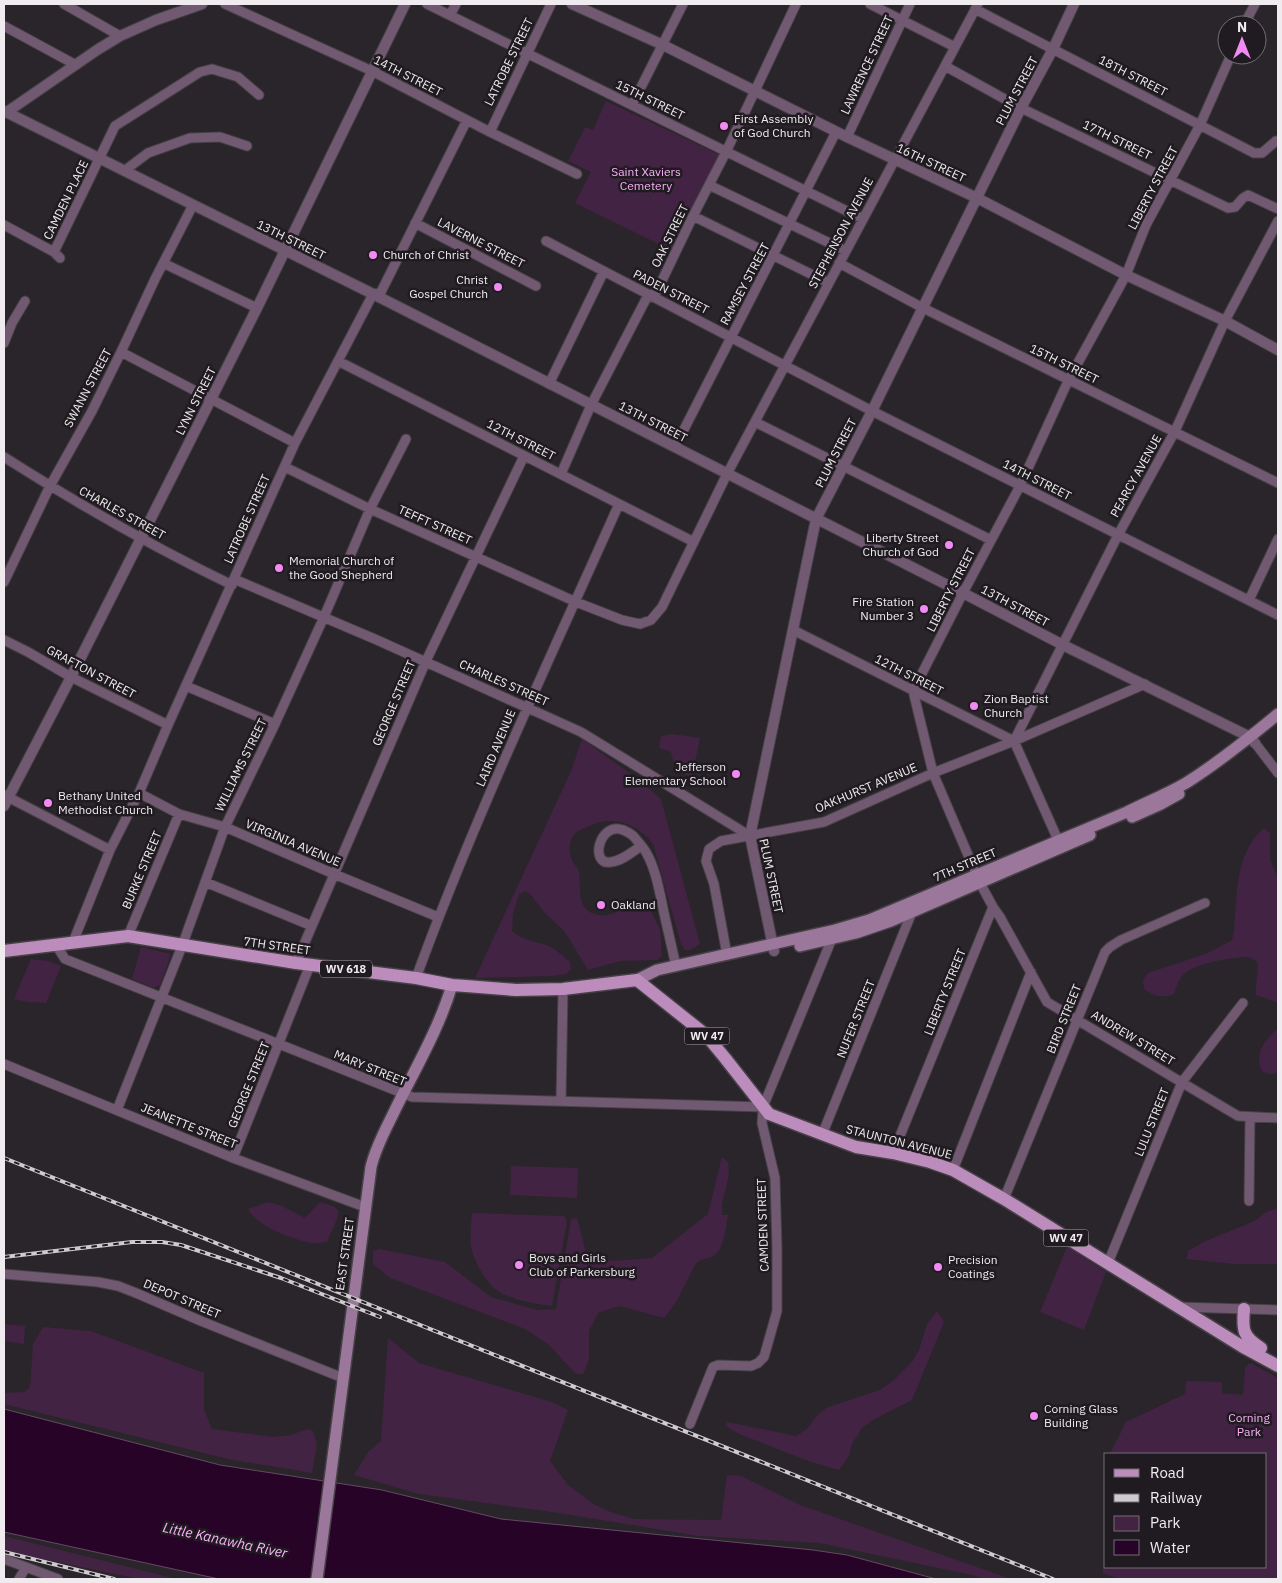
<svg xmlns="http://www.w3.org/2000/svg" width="1282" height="1583" font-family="'IBM Plex Sans',sans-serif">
<rect width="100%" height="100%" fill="#2a252a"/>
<path fill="#422343" d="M606,101L720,155L673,251L575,203L591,172L568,161L585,127L593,130Z
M673,734L700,738L692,776L686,775L683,772L684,766L673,761L671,752L659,748L661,736Z
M582,739L639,780L661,799L700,944L690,950H685L681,944L653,844C637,823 612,815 589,826C583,829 576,831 573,836C568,844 569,855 573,862C575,865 578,868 579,872C582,887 575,905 592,913C614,923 628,898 647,904L660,929L662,956L657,960L620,961L588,970L565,932L544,912L531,895L525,891L519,894L513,914L512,931C522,940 534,941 546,945C555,948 563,956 570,962L571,969L566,974L552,976L475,978L572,769Z
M1264,828L1270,833V859L1278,879V1003L1256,995C1255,983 1259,973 1257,962L1250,957C1233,957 1189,963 1180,979C1177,983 1176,989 1174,994C1163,999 1154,996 1144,989L1143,980L1148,973L1208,953L1232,940C1234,933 1234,926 1235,917C1237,886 1238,850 1264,828Z
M141,947L171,954L160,985L154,988L132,979Z
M31,959L48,961L61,966L46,1003L28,1002L14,999Z
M1278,1029V1073L1269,1074L1262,1071C1254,1055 1264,1039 1278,1029Z
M722,1157L728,1162C732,1181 720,1197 722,1215H728C725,1229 725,1248 713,1256C706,1260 702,1257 695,1265L676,1302L664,1318L619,1306L598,1313L589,1331V1360L583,1374H576L548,1344L525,1329L390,1278L373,1264V1251L380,1249L445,1262L491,1297L537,1310L556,1309L571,1219L577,1218L586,1252L611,1261L652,1258L708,1214Z
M511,1166L578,1168L577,1198L510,1195Z
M268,1202L282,1206L305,1218L320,1202L333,1206L338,1210V1217L327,1242C322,1242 317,1244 312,1243C294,1240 256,1226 248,1209Z
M1278,1208V1264H1234L1187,1259L1188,1251C1208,1238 1229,1232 1250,1223C1256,1221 1259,1218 1263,1214C1268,1211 1273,1210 1278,1208Z
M472,1213L564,1216L567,1221L552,1306C535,1304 519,1301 503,1294C488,1287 477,1267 472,1251C469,1239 471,1225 472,1213Z
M1067,1247L1106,1272L1084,1330L1040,1312Z
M937,1311L944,1322L912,1400L873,1420L862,1428L852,1444L849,1456L839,1470C814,1464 790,1454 765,1444C750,1438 740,1436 726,1426L727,1422L796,1436L807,1429L816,1417L826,1408L880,1390L893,1381L912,1362L919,1350L927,1324Z
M4,1324L25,1326L24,1344L4,1341Z
M43,1327L91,1331L204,1373V1409L212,1429L273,1437L291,1435L307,1429L313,1431L317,1444L312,1473L228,1459L4,1404V1393L25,1392L30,1387L33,1344Z
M388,1338L419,1363L552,1402L568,1410L550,1461L568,1485L595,1505L613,1513L634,1519L721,1520L727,1475L741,1476L800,1505L1011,1579H984L972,1575L819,1543L699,1536L559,1513L419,1494L354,1475L368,1452L381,1441Z
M1251,1363L1278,1378V1579H1119L1102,1573L1106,1560V1567H1266V1454H1110L1126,1422L1185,1394L1186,1381L1222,1382V1393L1243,1395L1245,1369L1247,1365Z
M4,1536L177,1579H139L4,1551Z"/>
<path fill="#270328" stroke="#634964" d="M4,1409L220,1465L382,1490L501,1519L813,1550L847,1555L936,1579H219L4,1532Z"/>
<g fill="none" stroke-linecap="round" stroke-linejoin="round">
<defs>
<path id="minor" d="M64,4L120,36
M225,4L372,71L490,132L577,174
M427,4L863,219
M870,4L955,47
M975,9L1254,153H1262L1276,141H1278
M450,15L456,4
M1244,25L1255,4
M4,26L76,65
M1231,55L1200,125L1146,225L1126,275L1068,381L1020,486L963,593L913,691L933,773L980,883L993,907L1000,917L1047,1002L1238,1116L1278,1118
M945,66L1021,108L1228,208L1235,207L1243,198L1248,195L1278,209
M632,105L683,4
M490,132L551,4
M847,137L910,4
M124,171L148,153L190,138L220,137L247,146
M709,185L846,251
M693,216L829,283
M415,223L536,286
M4,225L54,252L60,258
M546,241L872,411L1278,615
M54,252L115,126L200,72L212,69L238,77L259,95
M163,263L257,308
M839,263L923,308L1278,483
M4,343L12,323L25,301
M121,352L295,443
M338,361L694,542
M549,384L604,271
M755,422L991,540
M675,447L836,132
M4,457C78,504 153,547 232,585
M285,467L370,509L576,602L622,620L640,624L651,620L662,607L727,474L978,4
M561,474L591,405L646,299L657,291L693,216L726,152L796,4
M234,579L377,640L581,732L750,836
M4,582L50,486L92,411L121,352L155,279L193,205
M1249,600L1278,539
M793,630L1014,741
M4,640L28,652L71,677L168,725
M186,686L275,724
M1014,741L1118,535L1175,431L1225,321L1278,221
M1014,741L1058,840
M1255,743L1278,773
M139,793L179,814L225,827L334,874L438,917
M4,795L110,850
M641,846C632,852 622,861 611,862C589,866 599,821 623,830C628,832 632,834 635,838C639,843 644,848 647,854C656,870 660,894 664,913C668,931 672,948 676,966
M205,882L312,926
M128,936L179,814
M73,942L110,850L139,793L168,725L295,443L373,294L381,292L467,120
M56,945L65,959L412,1097L763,1107
M727,955L714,884L706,861L709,849L721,841L824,822L933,773L1014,741L1145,684
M296,963L426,661L524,456
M416,978C475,816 549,661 619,504
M4,1064L233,1158L365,1207
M561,1101L563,989
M117,1110L182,946L225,827L275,724L324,617L370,509L406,439
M822,1135L912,912
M893,1153L993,907
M233,1158L310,965
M953,1170L1031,972
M1004,1199L1105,952L1110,947L1121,940L1205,903
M1249,1201L1250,1117
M1108,1263L1182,1082L1243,1003
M4,1274L98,1282L118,1286L136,1293L201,1321L343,1378
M1179,1307L1278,1310
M690,1424L713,1367L718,1365L751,1366L758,1363L764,1357L777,1311V1248L775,1178L762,1123L763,1107L833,936
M4,1559L58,1579
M19,1579L26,1567"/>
<path id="tertiary" d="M572,4L663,45L847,137L977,198L1126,275L1225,321L1278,350
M4,111L373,294L963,593L1063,645L1250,737L1255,743
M7,112L97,50L120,36L156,20L202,4
M4,806L71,677L257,308L405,4
M774,951L750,836L816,519L872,411L1021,108L1053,49L1074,4"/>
<path id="secondary" d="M1132,817L1161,804L1179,794
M800,946L856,933L891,921L1090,835
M637,980L657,970L835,930L869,920L1127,812C1147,802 1167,794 1186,783C1218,763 1249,738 1278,714
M317,1579L371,1167C376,1146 386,1129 395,1110C415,1069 439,1029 452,985"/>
<path id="primary" d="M4,951L128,936L296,963L416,978L452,985L466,986L516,990L563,989L637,980L706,1035L725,1058L769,1114L856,1147L893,1153L930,1162L953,1170L1004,1199L1243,1347L1278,1366
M1244,1309C1242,1330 1243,1337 1261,1348"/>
</defs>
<use href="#minor" stroke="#464146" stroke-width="11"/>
<use href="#tertiary" stroke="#464146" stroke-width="12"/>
<use href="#secondary" stroke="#464146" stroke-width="14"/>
<use href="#primary" stroke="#464146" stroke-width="15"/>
<use href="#minor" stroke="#715a71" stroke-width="9"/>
<use href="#tertiary" stroke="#715a71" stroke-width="10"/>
<use href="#secondary" stroke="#9b779b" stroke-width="11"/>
<use href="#primary" stroke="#bc8cbc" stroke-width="12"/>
<defs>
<path id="rail" d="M4,1158L1053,1579
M4,1257L132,1242H162L181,1245L281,1278L380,1317
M4,1552L114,1579"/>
</defs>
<use href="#rail" stroke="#cecace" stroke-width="4"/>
<use href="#rail" stroke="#201b20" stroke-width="2" stroke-dasharray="5.5" stroke-linecap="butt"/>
</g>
<g fill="#f28af3" stroke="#201b20" stroke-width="2">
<circle cx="724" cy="126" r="5"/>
<circle cx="373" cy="255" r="5"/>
<circle cx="498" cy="287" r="5"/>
<circle cx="949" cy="545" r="5"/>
<circle cx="279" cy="568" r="5"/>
<circle cx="924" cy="609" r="5"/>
<circle cx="974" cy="706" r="5"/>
<circle cx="736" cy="774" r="5"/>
<circle cx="48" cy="803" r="5"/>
<circle cx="601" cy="905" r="5"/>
<circle cx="519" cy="1265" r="5"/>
<circle cx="938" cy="1267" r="5"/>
<circle cx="1034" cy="1416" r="5"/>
</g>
<g text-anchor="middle" stroke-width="5" stroke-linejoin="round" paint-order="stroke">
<g fill="#201b20" stroke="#b1adb1" stroke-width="1">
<rect x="320" y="960.5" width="52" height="17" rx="4"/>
<rect x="684.5" y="1027.5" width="45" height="17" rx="4"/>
<rect x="1043.5" y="1229.5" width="45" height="17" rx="4"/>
</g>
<g font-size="11" font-weight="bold" fill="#efebef">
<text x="346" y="973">WV 618</text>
<text x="707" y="1040">WV 47</text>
<text x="1066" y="1242">WV 47</text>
</g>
<g font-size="12" fill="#efebef" stroke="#201b20">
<text transform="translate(509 62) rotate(-64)" y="4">LATROBE STREET</text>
<text transform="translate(867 65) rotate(-65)" y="4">LAWRENCE STREET</text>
<text transform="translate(408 76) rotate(27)" y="4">14TH STREET</text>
<text transform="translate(1133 76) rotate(27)" y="4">18TH STREET</text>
<text transform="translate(1017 91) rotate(-62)" y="4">PLUM STREET</text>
<text transform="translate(650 100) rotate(26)" y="4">15TH STREET</text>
<text transform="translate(1117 140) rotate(26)" y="4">17TH STREET</text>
<text transform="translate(931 163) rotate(25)" y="4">16TH STREET</text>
<text transform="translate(1153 188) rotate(-62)" y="4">LIBERTY STREET</text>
<text transform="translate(66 200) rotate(-64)" y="4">CAMDEN PLACE</text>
<text transform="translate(841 233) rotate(-62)" y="4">STEPHENSON AVENUE</text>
<text transform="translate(670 236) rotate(-64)" y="4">OAK STREET</text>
<text transform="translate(291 240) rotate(26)" y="4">13TH STREET</text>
<text transform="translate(481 243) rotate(27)" y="4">LAVERNE STREET</text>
<text transform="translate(745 284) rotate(-62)" y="4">RAMSEY STREET</text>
<text transform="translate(671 292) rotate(27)" y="4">PADEN STREET</text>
<text transform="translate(1064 364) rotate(26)" y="4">15TH STREET</text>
<text transform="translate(88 388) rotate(-62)" y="4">SWANN STREET</text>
<text transform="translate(196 401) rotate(-63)" y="4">LYNN STREET</text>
<text transform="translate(653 422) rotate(27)" y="4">13TH STREET</text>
<text transform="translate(521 440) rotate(27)" y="4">12TH STREET</text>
<text transform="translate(836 453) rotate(-63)" y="4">PLUM STREET</text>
<text transform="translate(1136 476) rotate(-61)" y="4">PEARCY AVENUE</text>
<text transform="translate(1037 480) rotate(27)" y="4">14TH STREET</text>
<text transform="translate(122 513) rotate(29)" y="4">CHARLES STREET</text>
<text transform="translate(247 519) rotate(-66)" y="4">LATROBE STREET</text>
<text transform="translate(435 525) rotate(24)" y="4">TEFFT STREET</text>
<text transform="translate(951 590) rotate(-63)" y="4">LIBERTY STREET</text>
<text transform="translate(1015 606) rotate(28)" y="4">13TH STREET</text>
<text transform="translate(91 672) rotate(28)" y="4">GRAFTON STREET</text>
<text transform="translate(909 675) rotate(27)" y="4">12TH STREET</text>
<text transform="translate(504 683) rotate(24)" y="4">CHARLES STREET</text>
<text transform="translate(394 703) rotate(-67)" y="4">GEORGE STREET</text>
<text transform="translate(496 748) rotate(-67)" y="4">LAIRD AVENUE</text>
<text transform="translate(241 765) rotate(-64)" y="4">WILLIAMS STREET</text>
<text transform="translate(866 788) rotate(-23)" y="4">OAKHURST AVENUE</text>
<text transform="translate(293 843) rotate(23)" y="4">VIRGINIA AVENUE</text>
<text transform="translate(965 865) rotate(-23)" y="4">7TH STREET</text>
<text transform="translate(142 870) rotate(-67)" y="4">BURKE STREET</text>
<text transform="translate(771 876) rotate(78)" y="4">PLUM STREET</text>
<text transform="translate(277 946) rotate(8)" y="4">7TH STREET</text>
<text transform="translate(945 992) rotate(-68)" y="4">LIBERTY STREET</text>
<text transform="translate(856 1019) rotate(-68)" y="4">NUFER STREET</text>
<text transform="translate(1064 1019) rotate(-68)" y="4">BIRD STREET</text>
<text transform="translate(1133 1038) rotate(31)" y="4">ANDREW STREET</text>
<text transform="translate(370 1068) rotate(22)" y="4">MARY STREET</text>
<text transform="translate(249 1085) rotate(-68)" y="4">GEORGE STREET</text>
<text transform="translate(1152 1122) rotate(-68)" y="4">LULU STREET</text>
<text transform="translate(189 1126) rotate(22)" y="4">JEANETTE STREET</text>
<text transform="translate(899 1142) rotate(14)" y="4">STAUNTON AVENUE</text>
<text transform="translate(763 1225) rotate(-92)" y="4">CAMDEN STREET</text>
<text transform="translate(345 1254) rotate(-82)" y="4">EAST STREET</text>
<text transform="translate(182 1299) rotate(23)" y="4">DEPOT STREET</text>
</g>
<g font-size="12" fill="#efebef" stroke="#201b20" text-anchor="start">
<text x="734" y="123">First Assembly<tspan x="734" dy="14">of God Church</tspan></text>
<text x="383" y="259">Church of Christ</text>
<text x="488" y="284" text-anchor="end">Christ<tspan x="488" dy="14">Gospel Church</tspan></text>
<text x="939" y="542" text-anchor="end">Liberty Street<tspan x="939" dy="14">Church of God</tspan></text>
<text x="289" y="565">Memorial Church of<tspan x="289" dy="14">the Good Shepherd</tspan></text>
<text x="914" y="606" text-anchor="end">Fire Station<tspan x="914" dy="14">Number 3</tspan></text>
<text x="984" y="703">Zion Baptist<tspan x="984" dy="14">Church</tspan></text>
<text x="726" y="771" text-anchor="end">Jefferson<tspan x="726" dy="14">Elementary School</tspan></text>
<text x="58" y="800">Bethany United<tspan x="58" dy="14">Methodist Church</tspan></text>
<text x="611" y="909">Oakland</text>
<text x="529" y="1262">Boys and Girls<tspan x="529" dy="14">Club of Parkersburg</tspan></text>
<text x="948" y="1264">Precision<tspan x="948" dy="14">Coatings</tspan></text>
<text x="1044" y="1413">Corning Glass<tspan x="1044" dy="14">Building</tspan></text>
</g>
<g font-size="12" fill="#fbaffc" stroke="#201b20">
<text x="646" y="176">Saint Xaviers<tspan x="646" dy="14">Cemetery</tspan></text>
<text x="1249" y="1422">Corning<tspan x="1249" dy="14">Park</tspan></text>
</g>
<g font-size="14" font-style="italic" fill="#fcb0fc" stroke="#201b20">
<text transform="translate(225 1540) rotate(12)" y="5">Little Kanawha River</text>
</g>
</g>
<rect width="1282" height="1583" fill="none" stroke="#efebef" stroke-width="10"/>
<rect x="1104" y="1453" width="162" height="115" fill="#201b20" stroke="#736e73"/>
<rect x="1114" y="1469" width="25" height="8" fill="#bc8cbc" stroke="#736e73"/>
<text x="1150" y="1478" font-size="15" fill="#efebef">Road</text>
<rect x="1114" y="1494" width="25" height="8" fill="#cecace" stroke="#736e73"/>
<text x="1150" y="1503" font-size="15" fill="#efebef">Railway</text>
<rect x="1114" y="1516" width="25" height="15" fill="#422343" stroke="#736e73"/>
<text x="1150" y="1528" font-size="15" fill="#efebef">Park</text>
<rect x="1114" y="1540" width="25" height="15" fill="#270328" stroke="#736e73"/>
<text x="1150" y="1553" font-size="15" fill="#efebef">Water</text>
<g transform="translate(1242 40)"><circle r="24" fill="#201b20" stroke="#736e73"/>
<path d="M0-4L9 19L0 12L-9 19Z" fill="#f28af3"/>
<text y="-8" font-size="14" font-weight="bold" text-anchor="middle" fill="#efebef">N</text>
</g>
</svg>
